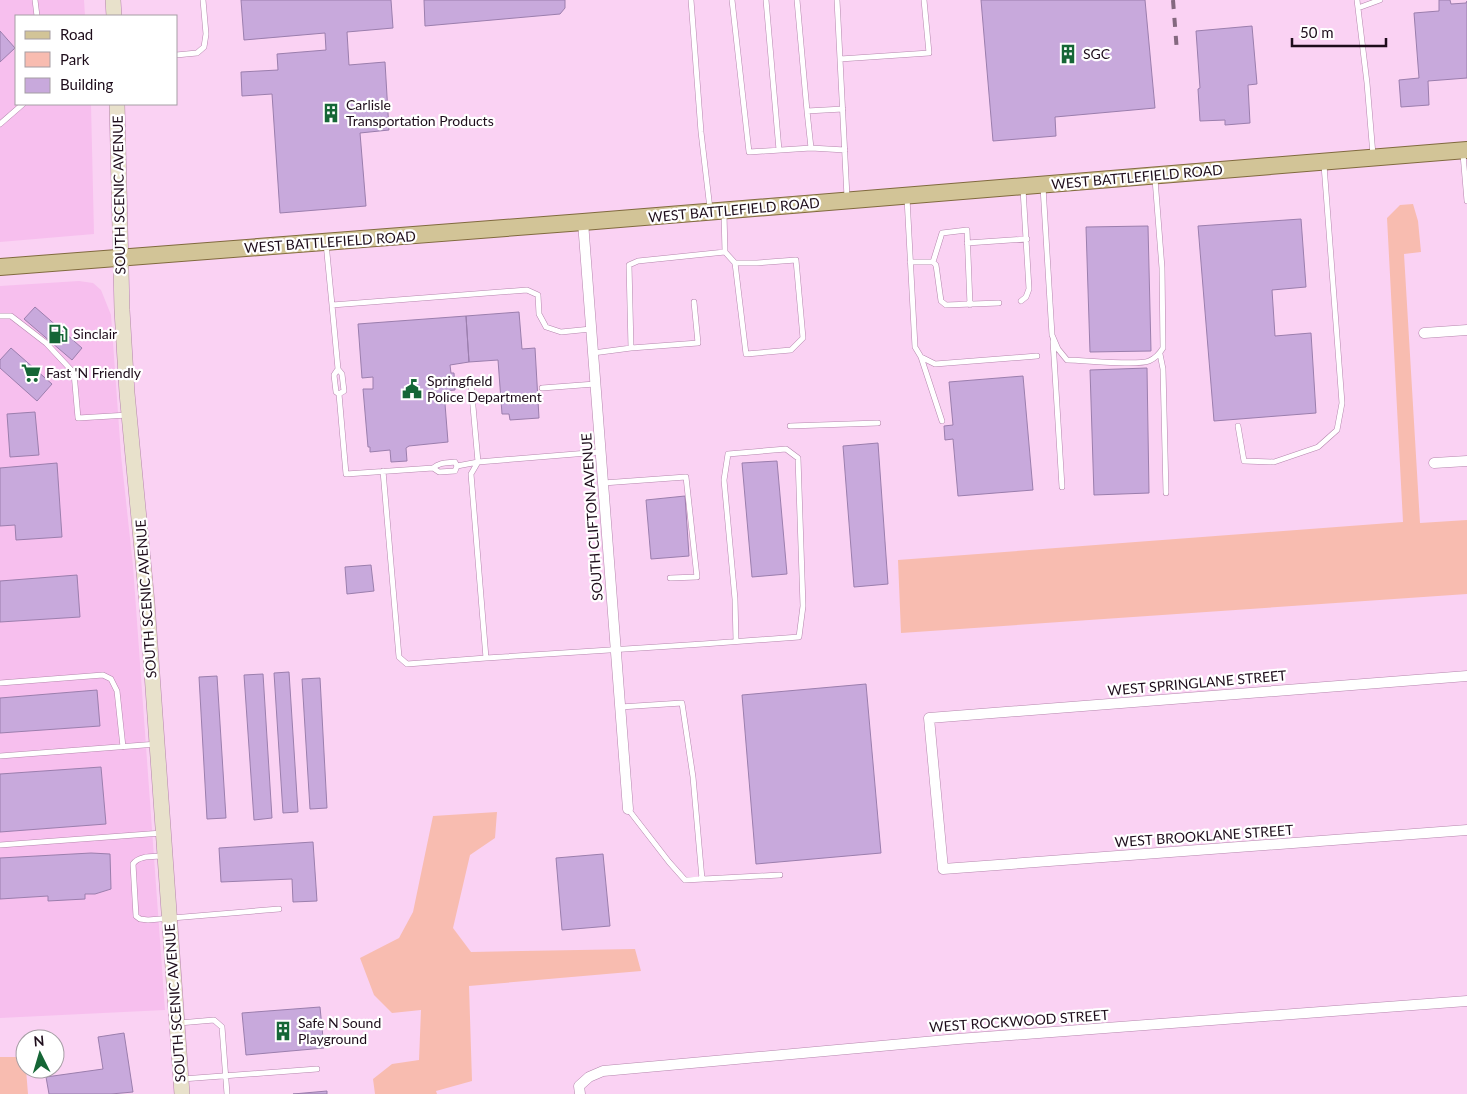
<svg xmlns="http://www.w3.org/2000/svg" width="1467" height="1094" font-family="Lato,sans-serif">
<rect width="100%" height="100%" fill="#fad2f3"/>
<path fill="#f7bfee" d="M0,0H84L85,16H16V104H91L94,234L0,242Z
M79,281L93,283L101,290L111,315L121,455L133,566L165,1010L0,1018V286Z"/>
<path fill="#f8bcb0" d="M1413,204L1418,221L1421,252L1404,254L1420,523L1467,520V594L901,633L898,560L1403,522L1387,218L1400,205Z
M497,812L495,838L470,855L453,928L471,952L635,949L641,971L469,986L472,1081L436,1091L437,1094H375L373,1079L392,1064L419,1060L421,1010L392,1013L374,995L360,958L399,938L413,912L433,816Z
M0,1057H25L28,1094H0Z"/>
<path fill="#c8a9dc" stroke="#9b7ead" d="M241,0H391L393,28L347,32L349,65L385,62L389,130L360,133L366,206L280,213L272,94L242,96L241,72L278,70L277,54L326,50L325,33L244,40Z
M424,0H565V8L560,14L425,26Z
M981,0H1145L1155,108L1055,117L1056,136L993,141Z
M1439,0H1450L1451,4L1466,3L1467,1V78L1428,81L1429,105L1401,107L1399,80L1419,78L1414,13L1439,11Z
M1252,26L1257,84L1248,85L1250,123L1225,125V120L1200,121L1198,89L1200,88L1196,31Z
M0,31L15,48L0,62Z
M1301,219L1306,287L1272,290L1275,336L1311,333L1316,413L1214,421L1198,226Z
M1148,226L1151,351L1090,352L1086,227Z
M35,307L82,348L72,360L24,319Z
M519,312L522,349L535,348L539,418L510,420L509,414H502L498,360L469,362L466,316Z
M466,316L469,362L450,365L451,373H454L455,390L444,391L448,442L409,446L406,448L407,461L391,462L390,450L370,452V447H368L363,389H373V377L362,378L358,324Z
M11,348L52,384L37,401L0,368V360Z
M1147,368L1149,493L1094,495L1090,370Z
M1023,376L1033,490L958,496L953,439L945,440L944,426L953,425L949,382Z
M35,412L39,455L10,457L7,414Z
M878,443L888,584L854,587L843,446Z
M777,461L787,574L752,577L742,463Z
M57,463L62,537L16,540L15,525L0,526V468Z
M685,496L689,556L651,559L646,500Z
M371,565L374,591L347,594L345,567Z
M77,575L80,617L0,622V581Z
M289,672L298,812L283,813L274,673Z
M263,674L272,818L254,820L244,675Z
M217,676L226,818L207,819L199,677Z
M320,678L327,808L310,809L302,679Z
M866,684L881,853L756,864L742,695Z
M97,690L100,726L0,733V698Z
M101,767L106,824L0,832V774Z
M313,842L317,901L293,902L292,879L221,882L219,848Z
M91,853L110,854L111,889L95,894H85V899L48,901V896L0,899V858Z
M603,854L610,926L562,930L556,858Z
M320,1007L324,1048L246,1055L242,1013Z
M124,1033L133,1092L111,1094H49L46,1077L103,1069L98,1037Z
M327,1091V1094H293Z"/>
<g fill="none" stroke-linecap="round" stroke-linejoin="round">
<defs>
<path id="lane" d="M35,0L37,16
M691,0L701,132L710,209
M732,0L749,152L811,148L807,111
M766,0L779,150
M797,0L807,111L843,109
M837,0L847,197
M1357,0L1367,83L1373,155
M1358,8L1380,0
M176,55L197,53L204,47L206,34L203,0
M840,59L929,53L924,0
M0,124L23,104
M811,148L845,150
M1463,154L1467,201
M1043,187L1052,335L1058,349L1067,360C1084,360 1136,366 1149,361C1156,358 1160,353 1163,348L1162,268L1155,179
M907,198L915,347L921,357L935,364L1037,356
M326,243L332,305L527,290L538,295L539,314L546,327L561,332L591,329
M967,243L1027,239
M725,252L735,263H757L796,260L803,338L791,350L746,354L735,263
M910,262H933L936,265L941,301L946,305L999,303
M933,262L942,233L967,230L970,305
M1021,301L1026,297L1029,289L1023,189
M332,305L338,369
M0,316H11L46,343L74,373L78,418L128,415
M1053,341L1062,487
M631,348L698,343L694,302
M593,353L631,348L629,265L638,261L725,252L724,214
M1160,354L1163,369L1166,493
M921,357L942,421
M471,384L478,462L600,452
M542,388L595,384
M339,394L344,391L342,374L338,369L334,375L336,392L339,394L346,474L433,468
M790,426L878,423
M1238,426L1244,461L1274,462L1318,447L1337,430L1342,403L1324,165
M478,462L471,474L486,658L703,644L799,637L803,606L798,458L786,449L728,454L724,480L735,599L736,641
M457,466L455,462C447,463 440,462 433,468L439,472L455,471L457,466L478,462
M383,471L399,657L407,664L486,658
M603,483L686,477L697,577L670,578
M0,683L103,675L111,679L117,691L123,747
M620,707L682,703L693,777L702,879
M0,756L157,744
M628,809L669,862L685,880L780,875
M0,845L162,833
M164,856C154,857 139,855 133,864L136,916L140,919L148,920L279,909
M179,1023L214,1020L222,1027L227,1094
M182,1079L317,1069"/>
<path id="street" d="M583,222L628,809
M1424,333L1467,330
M1434,463L1467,461
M1467,676L929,718L943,869L1467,830
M580,1094L579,1086L589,1077L603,1071L958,1039L1467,1001"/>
<path id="secondary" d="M113,0L114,16
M117,104L122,310L127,393L147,603L182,1094"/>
<path id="primary" d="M0,267L583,222L1467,150"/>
</defs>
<use href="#lane" stroke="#b586ad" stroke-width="6"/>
<use href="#street" stroke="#b586ad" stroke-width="11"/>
<use href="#secondary" stroke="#b586ad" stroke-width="16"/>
<use href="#primary" stroke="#806a3e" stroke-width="18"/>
<use href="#lane" stroke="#fff" stroke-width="5"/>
<use href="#street" stroke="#fff" stroke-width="10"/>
<use href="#secondary" stroke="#e8e1cb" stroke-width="15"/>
<use href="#primary" stroke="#d2c497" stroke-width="16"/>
<path stroke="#84687f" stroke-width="4" stroke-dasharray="9 9" stroke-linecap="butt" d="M1173,0L1177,52"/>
</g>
<defs>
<symbol id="building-bare" viewBox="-9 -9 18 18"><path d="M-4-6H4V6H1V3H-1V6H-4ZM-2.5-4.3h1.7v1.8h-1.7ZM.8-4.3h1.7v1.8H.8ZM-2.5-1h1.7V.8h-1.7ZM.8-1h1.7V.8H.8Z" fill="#156636" stroke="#fff" stroke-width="2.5" paint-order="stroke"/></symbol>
<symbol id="fuel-bare" viewBox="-9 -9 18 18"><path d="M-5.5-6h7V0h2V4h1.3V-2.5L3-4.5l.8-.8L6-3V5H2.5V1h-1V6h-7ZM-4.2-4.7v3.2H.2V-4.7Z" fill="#156636" stroke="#fff" stroke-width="2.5" paint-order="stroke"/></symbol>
<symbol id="supermarket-bare" viewBox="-9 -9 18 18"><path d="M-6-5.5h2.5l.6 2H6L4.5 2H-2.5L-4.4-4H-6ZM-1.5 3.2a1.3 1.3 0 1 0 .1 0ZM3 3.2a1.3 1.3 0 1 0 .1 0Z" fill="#156636" stroke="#fff" stroke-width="2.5" paint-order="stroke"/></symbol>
<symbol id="civic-bare" viewBox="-9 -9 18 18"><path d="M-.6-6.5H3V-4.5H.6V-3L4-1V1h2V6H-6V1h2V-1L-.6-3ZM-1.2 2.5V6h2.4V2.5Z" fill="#156636" stroke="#fff" stroke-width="2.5" paint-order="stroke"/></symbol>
</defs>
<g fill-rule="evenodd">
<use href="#building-bare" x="1054" y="40" width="28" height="28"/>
<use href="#building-bare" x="317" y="99" width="28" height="28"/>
<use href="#fuel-bare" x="44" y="320" width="28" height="28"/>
<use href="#supermarket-bare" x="17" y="359" width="28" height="28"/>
<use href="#civic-bare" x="398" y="375" width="28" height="28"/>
<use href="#building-bare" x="269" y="1017" width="28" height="28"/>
</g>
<g text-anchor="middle" stroke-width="4.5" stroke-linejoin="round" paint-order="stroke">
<g font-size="14" fill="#1e0d1b" stroke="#fff" text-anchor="start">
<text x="1083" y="59">SGC</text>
<text x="346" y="110">Carlisle<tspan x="346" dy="16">Transportation Products</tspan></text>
<text x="73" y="339">Sinclair</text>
<text x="46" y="378">Fast 'N Friendly</text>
<text x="427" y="386">Springfield<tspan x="427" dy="16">Police Department</tspan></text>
<text x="298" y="1028">Safe N Sound<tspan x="298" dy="16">Playground</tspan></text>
</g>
<g font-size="14" fill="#1e0d1b" stroke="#fff">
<text transform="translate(1137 177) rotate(-5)" y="5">WEST BATTLEFIELD ROAD</text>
<text transform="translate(119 195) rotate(-91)" y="5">SOUTH SCENIC AVENUE</text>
<text transform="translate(734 210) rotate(-5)" y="5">WEST BATTLEFIELD ROAD</text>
<text transform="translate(330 242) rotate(-4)" y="5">WEST BATTLEFIELD ROAD</text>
<text transform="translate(592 517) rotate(-94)" y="5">SOUTH CLIFTON AVENUE</text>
<text transform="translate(146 599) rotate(-94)" y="5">SOUTH SCENIC AVENUE</text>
<text transform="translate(1197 683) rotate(-5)" y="5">WEST SPRINGLANE STREET</text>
<text transform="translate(1204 836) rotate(-4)" y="5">WEST BROOKLANE STREET</text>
<text transform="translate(175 1003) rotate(-94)" y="5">SOUTH SCENIC AVENUE</text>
<text transform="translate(1019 1021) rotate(-4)" y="5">WEST ROCKWOOD STREET</text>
</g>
</g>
<rect x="15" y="15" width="162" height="90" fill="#ffffff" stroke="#a59ea4"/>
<rect x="25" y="31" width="25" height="8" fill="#d2c497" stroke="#a59ea4"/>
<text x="60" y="40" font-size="15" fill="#1e0d1b">Road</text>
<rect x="25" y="52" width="25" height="15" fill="#f8bcb0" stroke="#a59ea4"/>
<text x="60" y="65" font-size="15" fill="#1e0d1b">Park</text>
<rect x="25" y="78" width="25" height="15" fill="#c8a9dc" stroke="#a59ea4"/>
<text x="60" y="90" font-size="15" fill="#1e0d1b">Building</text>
<g transform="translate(40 1054) rotate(355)"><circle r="24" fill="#ffffff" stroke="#a59ea4"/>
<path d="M0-4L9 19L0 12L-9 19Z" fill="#156636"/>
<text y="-8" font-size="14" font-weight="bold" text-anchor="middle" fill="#1e0d1b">N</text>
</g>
<path d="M1292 38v8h94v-8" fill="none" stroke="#1e0d1b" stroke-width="2.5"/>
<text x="1300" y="38" font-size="15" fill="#1e0d1b" stroke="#ffffff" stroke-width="4" paint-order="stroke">50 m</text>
</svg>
